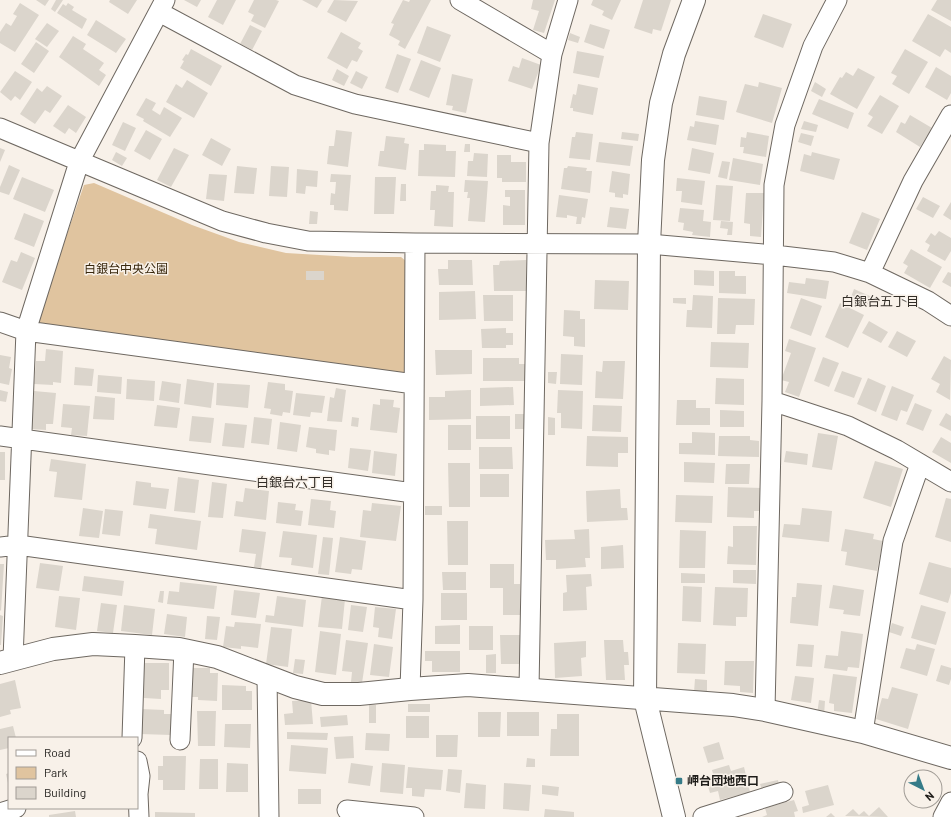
<svg xmlns="http://www.w3.org/2000/svg" width="951" height="817" font-family="Barlow,'Noto Sans JP',sans-serif">
<rect width="100%" height="100%" fill="#f8f1e9"/>
<path fill="#e0c49f" d="M94,183L192,225L239,242L286,253L353,257H401L407,262L406,372L403,376L39,324L37,321L84,185Z"/>
<path fill="#dbd5cc" d="M36,0H49L45,6Z
M56,0H63L55,12L51,9Z
M110,0H137L128,14L109,2Z
M184,0H201L197,7Z
M217,0H236L223,25L208,17Z
M254,0H276L279,1L265,28L251,21L254,15L248,12Z
M302,0H322L317,8Z
M334,0L358,1L346,22L327,12Z
M403,0L409,2L410,0H431L405,49L398,45L400,41L389,35L394,24L391,23Z
M533,0H555L544,33L533,30L539,11L531,9Z
M593,0H621L612,20L602,15L604,11L591,5Z
M643,0H671L661,31L653,29L652,34L634,28Z
M937,0H951V21L931,10Z
M20,3L39,15L15,52L0,43V32L6,23L11,26L17,16L13,14Z
M68,3L74,7L72,10L87,19L82,29L57,13L63,4L66,6Z
M763,14L792,24L783,48L754,37Z
M928,14L951,27V53L945,49L940,57L912,41Z
M96,20L126,39L116,53L87,35Z
M47,23L59,31L47,47L35,39Z
M590,24L610,30L604,49L584,42Z
M250,25L262,31L252,50L240,44Z
M427,26L451,35L440,62L417,53Z
M341,32L361,43L358,48L363,51L357,62L352,60L347,69L327,58Z
M570,33L580,37L578,43L568,40Z
M73,36L86,44L83,49L104,63L99,70L106,75L99,86L59,57Z
M36,42L49,51L34,73L21,64Z
M191,49L222,66L211,86L180,68L184,61L182,60L186,54L188,55Z
M905,49L928,62L909,94L892,84L897,76L891,73Z
M577,51L604,56L599,78L573,73Z
M397,54L411,59L398,93L385,88Z
M522,58L541,65L532,89L508,81L513,66L519,68Z
M421,60L441,68L429,98L409,90Z
M936,67L951,76V93L947,100L925,87Z
M858,68L875,77L857,109L830,94L840,77L842,78L846,72L853,76Z
M337,69L349,76L344,86L332,80Z
M15,71L32,82L20,100L15,96L11,101L0,92Z
M356,71L368,77L362,89L350,83Z
M452,74L473,79L466,113L452,110L453,106L446,105Z
M187,80L208,93L194,118L166,102L176,84L182,88Z
M759,82L782,88L772,123L736,112L745,84L758,87Z
M815,82L826,89L822,97L811,91Z
M578,84L598,88L593,115L573,111V108H570L573,94L576,95Z
M47,86L62,96L50,113L45,110L35,124L20,114L37,88L42,92Z
M880,95L899,106L882,134L867,126L873,117L868,114Z
M699,96L727,101L724,120L696,115Z
M146,98L156,103L152,110L160,115L164,107L182,118L170,137L143,121L144,119L136,115Z
M819,99L854,113L848,129L812,114Z
M68,105L86,117L76,133L69,128L65,134L53,126Z
M910,115L932,128L920,147L896,132L901,122L905,124Z
M695,121L719,125L716,145L687,140L690,126L694,127Z
M804,121L818,125L816,132L801,129Z
M123,122L136,128L125,151L112,145Z
M146,130L162,139L150,160L134,151Z
M336,130L352,132L348,167L327,164L329,146H334Z
M576,132L593,134L590,160L569,158L572,137H575Z
M622,132L639,134L638,141L621,139Z
M747,132L769,136L766,157L743,153L744,147H740L741,137L746,138Z
M801,133L814,136L811,146L798,142Z
M386,136L405,138L404,143L409,144L406,170L378,166L380,151H384Z
M211,138L231,149L222,166L202,155Z
M599,142L633,146L630,166L596,162Z
M424,144L446,145V151H456L455,177L418,176L419,150H424Z
M465,144H470V152H464Z
M0,148L5,150L0,162Z
M174,148L189,155L171,187L157,180Z
M692,148L714,153L710,174L688,170Z
M116,152L127,158L122,166L112,160Z
M812,152L840,159L834,180L800,171L804,154L811,156Z
M474,153L488,154L487,177L467,176L468,161H473Z
M497,155H511V162H526V182H502V178H497Z
M733,158L763,164L760,185L729,180Z
M722,161L730,162L727,179L718,177Z
M9,165L20,170L9,195L0,192V187Z
M237,166L257,168L254,194L234,193Z
M271,166L289,167L287,197L269,196Z
M568,166L587,168L586,171H592L590,193L561,189L564,168H567Z
M297,169L318,171L317,187L306,186L305,194L296,193Z
M612,171L630,174L628,195L623,194V198L615,197V193L609,192Z
M209,174L227,175L224,201L206,199Z
M331,174L351,175L348,211L334,210V205H330L331,193L335,194L336,182H330Z
M22,177L54,190L45,212L13,199Z
M375,177H396L394,214H374Z
M677,178L705,181L702,205L681,202L682,191H676Z
M465,180L488,181L485,222L468,221L470,198H467L468,192H464Z
M401,184H406V201H400Z
M436,185L449,186L448,192H454L453,227L434,226L435,210H430L431,191H436Z
M716,185L733,186L730,221L713,220Z
M505,190H525V225H503V205L510,206V197H505Z
M746,193H764L761,237L750,236V224L744,223Z
M559,195L588,199L585,218L582,217L581,224H576L577,217L567,215V218L556,217Z
M923,197L940,206L933,218L916,209Z
M951,202V220L943,215Z
M610,207L629,209L626,229L607,227Z
M680,208L704,210L703,221L711,222L710,237L692,235L693,232L683,230L684,223L678,222Z
M310,211L318,212L317,224H309Z
M862,212L880,219L867,250L849,243Z
M24,213L44,221L34,247L14,239Z
M721,221L733,222L732,235H727L728,229L720,228Z
M939,231L951,238V251L945,261L927,251L930,245L925,242L931,233L935,236Z
M911,249L942,267L930,288L904,273L908,266L903,263Z
M21,252L35,258L22,290L2,282L11,260L17,262Z
M448,260H472L473,285H439L438,269H448Z
M526,260V291H494L493,265H499L500,261Z
M694,270L714,271V286L694,285Z
M306,271H324V280H306Z
M719,271H735V276H746V294L719,293Z
M948,272L951,273V287L942,282Z
M806,278L829,281L826,299L787,293L789,282L805,284Z
M595,280L629,281L628,310L594,309Z
M854,289L872,297L869,305L851,297Z
M475,291L476,319L439,320V292Z
M483,295H513V321H484Z
M693,295L713,296L712,328L686,327L687,310H692Z
M673,298H686V304L673,303Z
M718,298L755,299L754,325H736L735,334H717Z
M801,298L822,306L811,336L790,328Z
M840,303L864,315L848,348L825,337Z
M564,310L580,311V319H585V347L574,346V337L563,336Z
M869,321L888,332L881,343L862,333Z
M506,328V333H513V345H506V348H482L481,329Z
M897,331L916,341L907,357L888,347Z
M789,339L816,348L799,397L785,392L789,382L781,380L791,353L785,351Z
M711,342L749,343L748,368L710,367Z
M46,349L63,351L61,383L53,382V385L34,384L36,361H45Z
M435,350H472V374L436,375Z
M561,354L583,355L582,385L560,384Z
M0,355L11,357L9,368L12,369L9,385L0,383Z
M944,356L951,360L950,400L936,392L940,384L931,379Z
M823,357L839,363L829,387L814,381Z
M483,358H519V364H525V381H483Z
M603,361H625L623,399L595,398L596,371L602,372Z
M75,367L94,369L92,386L74,385Z
M842,371L862,378L854,398L834,391Z
M548,372H557L556,384L548,383Z
M98,375L122,377L121,394L97,392Z
M716,378L744,379V405L715,404Z
M868,378L886,386L876,412L857,404Z
M127,379L155,381L154,401L126,399Z
M187,379L214,383L211,408L184,404Z
M162,381L181,384L179,403L159,400Z
M268,382L285,384V390L293,391L290,413L283,412L282,416L270,414L271,409L264,408Z
M217,383L250,385L248,408L216,405Z
M892,386L914,395L907,412L901,410L897,421L881,415Z
M513,387L514,405L480,406V388Z
M336,388L346,390L342,422L327,421L330,397L334,398Z
M0,390L8,392L6,402L0,401Z
M471,390V419L429,420V397H445V391Z
M558,390L583,391L582,429L561,428V413H557Z
M34,391L56,393L53,424H46V430L31,429Z
M296,393L325,396L322,413L311,412L310,417L293,415Z
M95,396L115,398L114,420L93,419Z
M380,399L394,400L393,407L400,408L397,433L370,430L373,404L380,405Z
M677,400H696V408H710V425H676Z
M915,403L932,410L923,431L906,424Z
M63,404L90,406L87,436L71,435L72,428L61,427Z
M157,405L180,408L177,428L154,426Z
M593,405L622,406L621,432L592,431Z
M720,410L744,411V427H720Z
M946,413L951,416V431L939,425Z
M515,414H525V429H515Z
M192,416L214,418L211,443L189,441Z
M476,416H510V439H476Z
M254,417L272,419L269,445L251,443Z
M352,417L359,418L358,427L351,426Z
M548,417L555,418V435H548Z
M280,422L301,425L297,452L277,449Z
M225,423L247,425L244,448L222,446Z
M448,425H471V450H448Z
M309,427L337,430L335,451L329,450V455L316,453V449L306,447Z
M692,432L715,433V455L679,454V443H692Z
M818,433L838,436L832,470L812,467Z
M587,436L628,437V453H618V467L586,466Z
M719,436H750V440L759,441V457L718,456Z
M941,437L951,443V463L932,452Z
M479,447H512L513,469H479Z
M350,448L371,450L368,471L348,468Z
M374,451L397,454L395,476L372,473Z
M786,451L808,454L807,465L784,462Z
M0,452H5V480H0Z
M51,459L86,464L82,500L54,497L57,472L49,471Z
M875,461L903,469L891,507L863,498Z
M684,462L715,463L714,483L684,482Z
M448,463H470V507H449Z
M726,464H750L749,484H725Z
M480,474H509V497H480Z
M178,477L199,480L195,513L174,511Z
M136,481L151,483V487L169,489L166,509L133,505Z
M212,482L227,484L223,518L208,517Z
M728,487L762,488L761,511H754V518L727,517Z
M245,488L269,491L266,520L234,516L236,501L243,502Z
M620,489L621,508H627L628,520L587,522L586,491Z
M676,495L713,496L712,523L675,522Z
M946,498L951,499V542L935,537Z
M311,499L331,501L330,510L336,511L334,528L308,525Z
M278,502L296,504L295,510L303,511L301,526L276,523Z
M372,503L401,506L396,541L360,537L363,510L371,511Z
M425,506H442V515H425Z
M83,508L103,511L99,538L79,536Z
M802,508L832,511L829,542L782,537L784,524L800,525Z
M105,509L123,511L120,536L102,534Z
M150,514L201,521L197,550L155,544L157,529L148,528Z
M447,521H468V565H448Z
M733,526H757L756,565L727,564L728,546L733,547Z
M242,529L266,532L261,568L254,567L256,554L239,552Z
M589,529L590,558H585L586,567L556,569V560H546L545,540L575,539L574,530Z
M845,529L874,534L873,539L883,541L877,571L845,565L847,552L841,551Z
M680,530L706,531L705,568H679Z
M283,531L317,535L313,568L291,565L292,558L279,557Z
M323,537L333,538L329,575L318,574Z
M340,537L366,541L362,570L352,569L351,574L335,572Z
M623,545L624,568L601,569V547Z
M929,562L951,568V593L948,603L919,594Z
M40,563L63,566L59,591L36,588Z
M0,564H4L1,611L0,610Z
M490,564H514V584H520V615H503V588H490Z
M733,570H756V584L733,583Z
M442,572H466V590H443Z
M681,573L705,574V583H681Z
M591,574L592,586L586,587L587,610L563,611V593L567,592L566,575Z
M84,576L124,581L122,596L82,591Z
M180,582L217,586L214,609L167,604L169,591L179,592Z
M797,583L822,585L818,626L790,623L792,597H796Z
M833,585L864,590L860,616L843,614L844,610L829,608Z
M683,586L702,587L701,622L682,621Z
M715,587L748,588L747,617H736V626L713,625Z
M234,590L260,593L256,618L231,615Z
M160,591H164L163,603L158,602Z
M441,593H467V620H441Z
M59,596L80,598L76,630L55,627Z
M277,596L306,600L303,627L265,622L266,615L274,616Z
M322,596L345,599L342,629L318,627Z
M101,603L117,605L113,633L97,631Z
M124,605L155,609L152,635L121,631Z
M351,605L367,607L363,632L348,630Z
M921,605L946,612L936,645L911,638Z
M375,607L396,609L392,639L378,637L379,628L373,627Z
M167,614L187,617L185,637L164,634Z
M0,615L3,616L1,645H0Z
M207,616L220,617L217,640L205,639Z
M235,622L261,624L258,648L241,646V649L223,647L226,626L234,627Z
M892,623L904,627L901,636L889,632Z
M460,625V644H435V626Z
M469,626H493V650H469Z
M271,627L292,629L288,667L266,664Z
M320,631L341,634L336,675L315,672Z
M841,631L863,634L859,668L848,667L847,671L824,668L826,655L838,656Z
M500,635H521V664H501Z
M346,640L368,643L362,683L351,682L352,672L342,671Z
M604,640H623L624,652H628L629,665H624L625,680H606Z
M586,641V657L581,658L582,676L555,678L554,643Z
M678,643L706,644L705,674L677,673Z
M374,644L393,647L389,677L370,675Z
M798,644L814,645L812,667L796,666Z
M917,644L935,649L927,676L900,668L906,648L915,650Z
M425,651H460V672H432V661H425Z
M496,654V673H486V655Z
M295,659L305,660L303,674L293,673Z
M725,661H754L753,693L740,692V686L724,685Z
M144,663H169V690H161V699L144,698Z
M941,665L951,668V679L949,685L936,681Z
M193,668H210V673H218L217,701L198,700V697H192Z
M833,674L857,677L852,713L834,711V704L829,703Z
M795,676L814,678L811,703L791,700Z
M695,679L707,680V692H694Z
M15,680L21,708L10,710L11,714L0,717V684Z
M222,685L246,686V691H252V710H222Z
M892,687L918,694L908,729L876,719L882,698L888,699Z
M311,700L313,724L285,725L284,714L293,713L292,701Z
M819,700L825,701L824,716L817,715Z
M408,704H430V712H408Z
M369,705H376V723H369Z
M141,709L164,710V714H172L171,735L140,734Z
M197,711H216L215,746H198Z
M478,712H501L500,737H478Z
M507,712H539V736H507Z
M557,714H579V756H550L551,729H557Z
M347,715L348,725L321,727L320,717Z
M406,716H429V738H406Z
M225,724H251L250,748L224,747Z
M13,726L16,738H9V748L0,750V729Z
M287,732L328,733L327,740L287,739Z
M366,733L390,734L389,751L365,750Z
M436,735H458L457,757H436Z
M353,736L354,758L336,759L334,737Z
M719,742L724,759L708,763L703,747Z
M291,745L328,748L326,774L289,771Z
M163,756H186L185,790H163V780H158V766H163Z
M527,758L535,759V767H526Z
M200,759H218V789H199Z
M227,763L248,764V792H226Z
M351,763L373,766L370,786L348,783Z
M382,763L405,765L403,794L380,792Z
M729,765L731,771L744,767L750,792L720,800L718,791L710,793L707,783L715,781L712,770Z
M408,767L443,770L441,790L425,789L424,797L412,796V788H406Z
M448,769L462,770L460,793L446,791Z
M9,773V783H8L6,774Z
M778,780L779,786L762,790L760,784Z
M466,783L486,785L485,809L464,808Z
M504,783L531,785L529,811L503,809Z
M542,785L559,787L558,796L542,794Z
M828,785L834,805L803,813L802,807L809,805L805,791Z
M298,789H321V804H298Z
M794,800L798,811L794,812L795,817H762L767,815L765,808Z
M879,807L888,817L845,816L853,809L859,815L864,811L869,816Z
M545,809L574,812V817H544Z
M75,811L76,817H49V815Z
M155,812L195,813V817H155Z
M831,813L835,817H826Z"/>
<g fill="none" stroke-linecap="round" stroke-linejoin="round">
<defs>
<path id="street" d="M460,0L552,54
M159,12L295,85L355,104L539,143
M0,128L222,221L266,233L308,241L415,243L649,244L774,255L834,262L870,273L928,301L951,316
M870,273L913,181L951,115
M0,322L26,331L414,384
M772,401L848,426L897,450L951,482
M0,436L413,493
M0,547L18,545L413,600
M13,659L26,331L79,162L165,0
M267,676L269,817
M410,689L413,600L415,243
M529,689L539,143L552,54L568,0
M765,710L772,401L774,185L785,125L813,46L837,0
M863,732L893,541L920,464
M132,738L135,646
M180,740L184,650
M137,761L140,776L138,794L139,817
M347,810L414,817
M0,813L16,808
M703,817L783,792
M943,817L951,802"/>
<path id="secondary" d="M0,663L53,649L93,644L135,646L179,649L217,657L295,687L323,694H359L410,689L468,685L733,705L765,710L863,732L951,758
M674,817L645,699L649,244L653,160L661,103L674,54L694,0"/>
</defs>
<use href="#street" stroke="#6e6861" stroke-width="21"/>
<use href="#secondary" stroke="#6e6861" stroke-width="24"/>
<use href="#street" stroke="#fff" stroke-width="19"/>
<use href="#secondary" stroke="#fff" stroke-width="22"/>
</g>
<rect fill="#357b88" stroke="#f8f1e9" stroke-width="1.5" x="675" y="777" width="8" height="8" rx="2"/>
<g text-anchor="middle" stroke-width="3" stroke-linejoin="round" paint-order="stroke">
<g font-size="12" fill="#38270c" stroke="#f8f1e9">
<text x="126" y="273">白銀台中央公園</text>
</g>
<g font-size="12" font-weight="bold" fill="#1e1c19" stroke="#f8f1e9" text-anchor="start">
<text x="687" y="785">岬台団地西口</text>
</g>
<g font-size="13" fill="#332e28" stroke="#f8f1e9">
<text x="880" y="306">白銀台五丁目</text>
<text x="295" y="487">白銀台六丁目</text>
</g>
</g>
<rect x="8" y="737" width="130" height="72" fill="#f8f1e9" stroke="#a19c96"/>
<rect x="16" y="750" width="20" height="6" fill="#ffffff" stroke="#a19c96"/>
<text x="44" y="757" font-size="12" fill="#1e1c19">Road</text>
<rect x="16" y="767" width="20" height="12" fill="#e0c49f" stroke="#a19c96"/>
<text x="44" y="777" font-size="12" fill="#1e1c19">Park</text>
<rect x="16" y="787" width="20" height="12" fill="#dbd5cc" stroke="#a19c96"/>
<text x="44" y="797" font-size="12" fill="#1e1c19">Building</text>
<g transform="translate(923 789) rotate(138)"><circle r="19" fill="#f8f1e9" stroke="#a19c96"/>
<path d="M0-3L7 15L0 10L-7 15Z" fill="#357b88"/>
<text y="-6" font-size="11" font-weight="bold" text-anchor="middle" fill="#1e1c19">N</text>
</g>
</svg>
